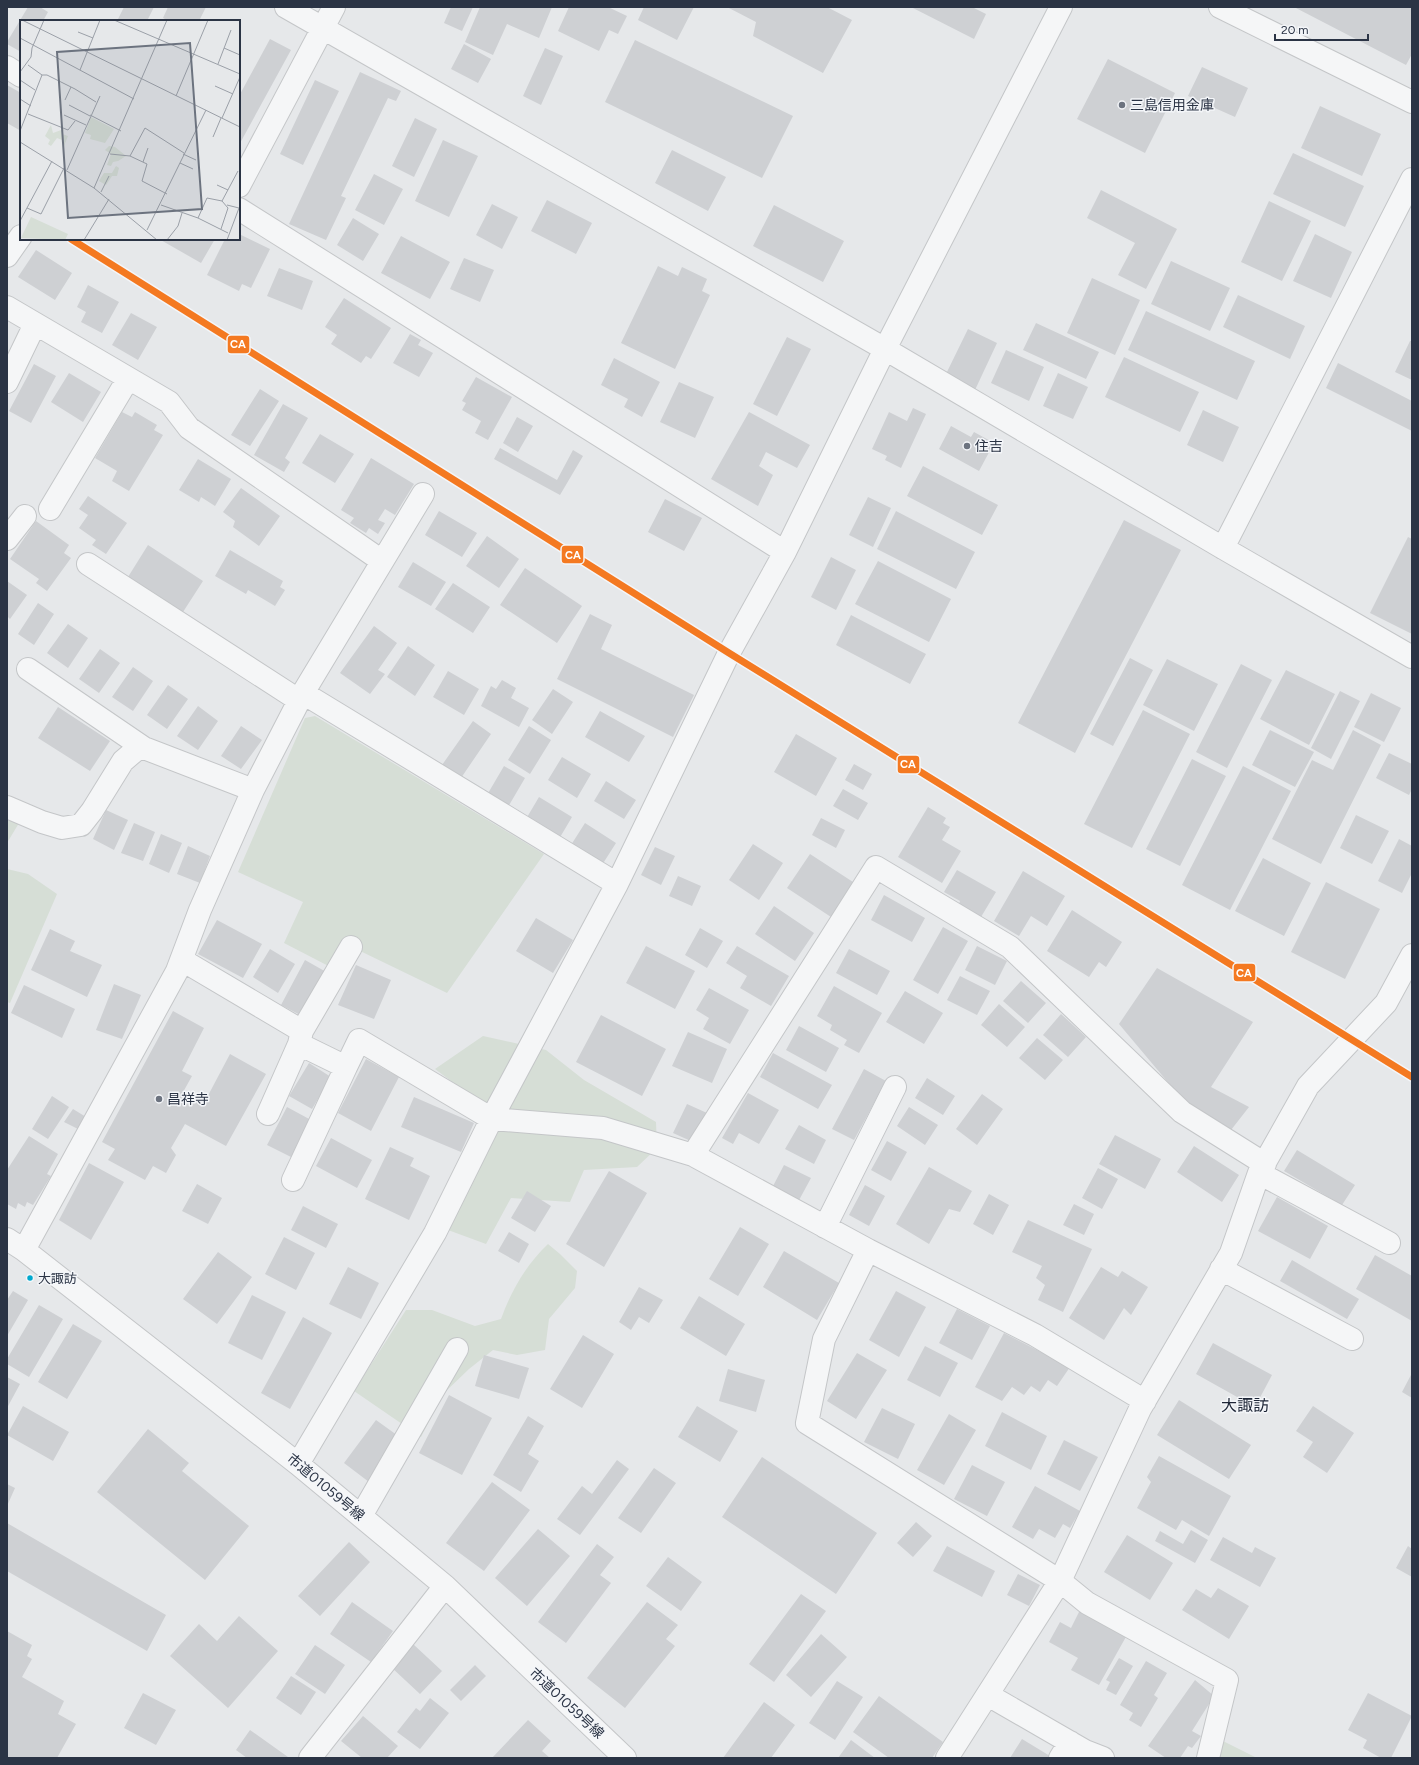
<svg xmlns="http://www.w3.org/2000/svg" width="1419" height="1765" font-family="Figtree,'Noto Sans JP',sans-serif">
<rect width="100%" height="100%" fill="#e6e8ea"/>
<path fill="#d6ded6" d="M315,716L544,854L447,993L356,949L342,973L284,943L303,902L238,872L305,718Z
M7,820L19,823L7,843Z
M7,869L28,874L57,894L10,1003L7,1002Z
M483,1036L546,1050L584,1080L656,1122L657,1148L637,1167L584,1170L570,1202L511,1198L486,1244L448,1230L499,1117L435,1069Z
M548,1244L560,1254L577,1271L575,1288L549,1319L545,1350L517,1355L493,1350L469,1369L443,1394L421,1437L354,1391L406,1310H432L475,1326L501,1319C511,1291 526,1265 548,1244Z
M1221,1740L1257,1758H1212Z"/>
<path fill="#ced0d3" d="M28,7H40L48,12L43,21H21V52L7,44V42Z
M124,7H154L147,21H117Z
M168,7H206L199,21H169L163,18Z
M451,7H473L462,31L444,23Z
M480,7H552L539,38L507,24L493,55L465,42Z
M569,7H608L627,16L618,34L609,30L599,51L558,31Z
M644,7H694L677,40L638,20Z
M727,7H827L852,20L823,73L753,36L756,22Z
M911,7H972L986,14L974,39Z
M1294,7H1412V54L1406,65Z
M270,39L291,50L239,145V96Z
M635,40L793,116L762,178L605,102Z
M464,44L491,59L478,83L451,69Z
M545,48L563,56L541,105L523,96Z
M1108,59L1175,93L1145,153L1077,119Z
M1202,67L1248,88L1235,117L1188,96Z
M360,72L401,91L396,101L388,98L341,196L346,198L326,240L289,224Z
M315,80L339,91L303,165L280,154Z
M7,85L21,93V131L7,123Z
M1320,106L1381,134L1362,176L1301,148Z
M415,118L437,129L414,177L392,166Z
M443,140L478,156L449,217L415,201Z
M672,150L726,177L708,211L655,183Z
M1293,153L1364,186L1345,227L1273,194Z
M374,174L403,189L384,225L355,210Z
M1101,190L1177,229L1146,289L1118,275L1135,243L1087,218Z
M547,200L592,223L576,254L531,231Z
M1269,201L1311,221L1282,281L1241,262Z
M492,204L518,217L502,249L476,235Z
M774,205L844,241L823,282L753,246Z
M353,218L379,234L363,261L337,245Z
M239,234L270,249L251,288L242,284L239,291L207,275L225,239H239Z
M1315,234L1352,252L1331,298L1293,281Z
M401,236L450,262L430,299L381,273Z
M159,239H215L201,263Z
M36,250L72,273L55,300L18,277Z
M464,258L494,270L480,302L450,289Z
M1171,261L1230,288L1210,331L1151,304Z
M658,266L678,276L682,267L707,279L702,291L710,295L675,369L621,343Z
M279,268L313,281L302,310L267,296Z
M1092,278L1140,300L1115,355L1067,333Z
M88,285L119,302L102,333L81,322L86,312L77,307Z
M1238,295L1305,326L1290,359L1223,327Z
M344,298L391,328L371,359L366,356L361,363L331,344L337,335L325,327Z
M1146,311L1255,361L1237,400L1128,350Z
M131,313L157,327L138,360L112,345Z
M1036,323L1099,352L1086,379L1023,350Z
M968,329L997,343L975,390L945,376Z
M410,334L421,340L418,345L433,353L419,377L393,363Z
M787,337L811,349L777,416L753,404Z
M1410,341H1412V380L1395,372Z
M1006,350L1044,367L1029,401L991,383Z
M1124,357L1199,392L1180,432L1105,397Z
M614,358L660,382L642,417L624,407L628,399L601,385Z
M1338,363L1412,401V431L1326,388Z
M34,364L56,376L31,423L9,411Z
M69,373L101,392L83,422L51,402Z
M1058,373L1088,387L1073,419L1043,406Z
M476,377L512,397L488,440L475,433L481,421L462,410L466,403L462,401Z
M679,382L714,397L695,438L660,422Z
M260,389L279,401L250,446L231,435Z
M283,404L308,418L285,458L290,462L284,472L254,455Z
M913,408L926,414L901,468L885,460L887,456L872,449L889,412L907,421Z
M1203,410L1239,427L1223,462L1187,445Z
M122,412L132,417L135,412L157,425L154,430L163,435L129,491L112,481L117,471L95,458Z
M749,412L810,445L797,468L766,452L759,466L773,475L758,506L711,479Z
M517,417L533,426L518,452L503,443Z
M951,426L971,437L974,432L994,443L979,471L939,449Z
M320,434L354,454L335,483L302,463Z
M500,448L557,480L573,450L583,456L560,495L494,459Z
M371,458L414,484L395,515L385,509L378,520L385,523L378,534L369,528L366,533L350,523L354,518L341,510Z
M198,459L231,479L215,506L201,497L199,502L179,490Z
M923,466L998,505L982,535L907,496Z
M241,488L280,516L259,546L233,527L235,521L223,512Z
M88,496L127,523L106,554L92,545L96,540L79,528L88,515L79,509Z
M868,497L891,508L873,547L849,535Z
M665,499L702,518L684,551L648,532Z
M439,511L477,533L462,557L425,535Z
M896,511L975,552L956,589L877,549Z
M1124,520L1181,550L1075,753L1018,723Z
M36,521L69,545L64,553L71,558L47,591L36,583L39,579L10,559Z
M487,536L519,559L499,588L466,566Z
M1408,537L1412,539V634L1370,613Z
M148,545L203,581L183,612L128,577Z
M230,550L283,581L280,587L285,590L275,606L248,590L246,594L215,576Z
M831,557L856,570L836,610L811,597Z
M878,561L951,599L929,642L855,604Z
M413,562L446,582L431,606L398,587Z
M525,568L582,606L557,643L500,605Z
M7,581L27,595L10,619L7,616Z
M453,583L490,607L473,633L435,609Z
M38,603L54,614L34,645L18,634Z
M590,614L612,625L601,649L694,695L673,737L557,679Z
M851,615L926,654L910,684L836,645Z
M68,624L88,638L68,668L47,653Z
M374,626L397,643L378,670L385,674L370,694L340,673Z
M408,646L435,665L415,696L387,677Z
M100,649L120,663L99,693L79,679Z
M1130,658L1153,670L1113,746L1090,734Z
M1167,659L1218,684L1194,731L1143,705Z
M1241,664L1272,680L1227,768L1196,752Z
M133,667L153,681L133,711L112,697Z
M1286,670L1335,694L1309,745L1260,719Z
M448,671L479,689L464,715L433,697Z
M502,680L516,688L511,698L529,708L519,727L481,706L491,686L496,689Z
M168,685L188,699L167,729L147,715Z
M553,689L573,702L552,734L532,720Z
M1340,691L1360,701L1331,759L1311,748Z
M1371,693L1401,708L1384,742L1354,727Z
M198,706L218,721L198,750L177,736Z
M58,707L110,741L90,771L38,738Z
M1143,710L1190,734L1132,848L1084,824Z
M600,711L645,736L629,762L585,737Z
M473,721L491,734L461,778L442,765Z
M241,726L262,740L241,769L221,756Z
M529,726L551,740L530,774L508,760Z
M1270,730L1314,752L1295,787L1252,765Z
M1353,730L1381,745L1321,864L1272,839L1312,760L1333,770Z
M796,734L837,758L816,796L774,772Z
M1389,753L1412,764V789L1409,795L1376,778Z
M562,757L591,774L577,798L548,780Z
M1192,759L1226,776L1180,866L1146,849Z
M854,764L872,774L863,790L845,780Z
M504,766L525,778L508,807L487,795Z
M1243,766L1291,791L1230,910L1182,885Z
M606,781L636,800L624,819L594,801Z
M843,789L868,803L858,820L833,806Z
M539,797L572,817L559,839L526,819Z
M928,807L946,818L943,823L950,827L942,840L961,851L942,883L898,857Z
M106,810L128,820L114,850L93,839Z
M1356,815L1389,831L1372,864L1340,848Z
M821,818L845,830L836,848L812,835Z
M134,823L155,832L143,861L121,853Z
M585,823L616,843L602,865L571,845Z
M161,834L182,843L169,873L149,864Z
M1399,839L1412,846V873L1402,893L1378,881Z
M753,844L783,863L759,900L729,880Z
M188,846L210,856L200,883L177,874Z
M655,847L675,856L661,885L641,875Z
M810,854L853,882L831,917L787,888Z
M1263,858L1311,883L1284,936L1235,911Z
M957,870L996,892L981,917L959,904L960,901L944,892Z
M1023,871L1065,896L1047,926L1031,916L1019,936L994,921Z
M678,876L701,886L692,906L669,896Z
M1326,882L1380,909L1345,979L1291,952Z
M884,895L925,918L912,942L871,920Z
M774,906L814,933L795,961L755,934Z
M1072,910L1122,942L1106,967L1099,962L1089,977L1047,951Z
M536,918L573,940L553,973L516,951Z
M217,920L262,944L243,978L198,954Z
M943,927L968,941L938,994L913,980Z
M700,928L723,941L707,968L685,955Z
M50,929L75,941L70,951L102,965L87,997L31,970Z
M646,946L695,971L675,1009L626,983Z
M737,946L789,976L771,1006L740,988L747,976L726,963Z
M977,946L1007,961L995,985L965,970Z
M270,949L295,964L278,993L253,977Z
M849,949L890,971L877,995L836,973Z
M305,960L328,973L304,1017L281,1005Z
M356,965L391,980L374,1019L338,1005Z
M1157,968L1253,1022L1211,1087L1249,1107L1231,1130L1182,1099L1119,1024Z
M960,976L990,991L977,1015L947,1000Z
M1021,981L1046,1003L1028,1023L1003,1001Z
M114,984L141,995L122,1039L96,1030Z
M24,985L75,1009L62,1038L11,1013Z
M834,986L882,1013L859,1053L844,1045L847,1040L830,1030L832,1025L817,1016Z
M709,988L749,1010L730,1044L703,1029L709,1018L696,1010Z
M905,991L943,1013L924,1044L886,1022Z
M999,1004L1025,1027L1007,1047L981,1025Z
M173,1011L204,1028L182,1071L192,1076L182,1094L203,1105L230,1054L266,1074L226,1146L185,1124L171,1148L176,1155L166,1173L153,1166L145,1180L108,1160L115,1149L102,1142Z
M1061,1014L1086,1037L1068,1057L1043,1035Z
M601,1015L666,1049L642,1096L576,1062Z
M799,1026L839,1048L826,1072L786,1050Z
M688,1032L727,1049L712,1083L672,1066Z
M1037,1038L1063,1060L1045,1080L1019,1058Z
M773,1053L832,1085L818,1109L760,1077Z
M366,1059L399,1077L371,1131L338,1113Z
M309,1063L331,1077L312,1109L289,1096Z
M864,1069L886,1081L854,1140L832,1129Z
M927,1078L955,1096L943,1115L915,1098Z
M748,1093L779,1110L759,1144L739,1133L733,1144L722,1138Z
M982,1094L1003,1109L977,1145L956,1129Z
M52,1096L69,1107L48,1139L32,1129Z
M414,1097L474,1123L461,1152L401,1127Z
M687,1104L707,1113L693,1142L673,1133Z
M287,1107L311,1120L291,1157L267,1145Z
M909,1107L938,1125L925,1145L897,1126Z
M73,1109L86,1117L78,1129L64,1122Z
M799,1125L826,1140L814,1164L785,1149Z
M1115,1135L1161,1159L1145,1189L1099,1164Z
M29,1136L58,1154L47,1174L51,1176L33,1205L27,1202L25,1207L18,1203L16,1209L7,1204V1170Z
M331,1138L372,1160L357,1188L316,1166Z
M887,1141L907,1152L891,1181L871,1170Z
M1194,1146L1239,1175L1222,1202L1177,1172Z
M390,1147L414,1158L410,1166L430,1176L409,1220L365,1199Z
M1297,1150L1355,1185L1342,1205L1284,1171Z
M89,1163L124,1182L91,1240L59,1220Z
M784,1165L811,1178L798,1202L772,1188Z
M929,1167L972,1191L960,1212L949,1209L929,1244L896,1224Z
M1098,1168L1118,1179L1102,1209L1082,1198Z
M609,1171L647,1193L604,1267L566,1244Z
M197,1184L222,1198L208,1224L182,1211Z
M865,1185L885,1196L869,1226L849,1215Z
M527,1191L551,1206L535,1232L511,1218Z
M989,1194L1009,1205L993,1235L973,1224Z
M1277,1197L1328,1226L1310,1259L1258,1231Z
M1074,1204L1094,1214L1084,1235L1063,1225Z
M303,1206L338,1224L326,1248L291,1230Z
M1028,1220L1092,1249L1063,1312L1038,1300L1045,1285L1036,1278L1042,1266L1012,1252Z
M740,1227L769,1244L738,1296L709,1279Z
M509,1232L529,1244L519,1263L498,1251Z
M284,1237L315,1253L296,1290L265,1274Z
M784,1251L839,1283L817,1320L763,1287Z
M218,1252L252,1277L217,1324L183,1299Z
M1375,1255L1412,1276V1321L1356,1289Z
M1292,1260L1359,1299L1347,1319L1280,1281Z
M348,1267L379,1283L361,1319L329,1304Z
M1101,1267L1118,1277L1122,1271L1148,1287L1131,1315L1124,1308L1104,1340L1069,1318Z
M639,1287L663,1300L649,1323L639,1317L631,1330L619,1322Z
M13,1291L28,1300L7,1336V1300Z
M896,1291L926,1307L899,1357L869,1340Z
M252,1295L286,1312L262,1360L228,1343Z
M699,1296L745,1324L726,1356L680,1328Z
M39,1305L63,1319L29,1377L7,1364V1359Z
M957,1309L990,1326L972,1360L939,1343Z
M303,1317L332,1333L290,1409L261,1393Z
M73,1324L102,1341L67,1399L38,1382Z
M1004,1333L1070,1367L1057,1386L1048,1380L1040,1392L1031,1386L1024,1395L1012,1387L1002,1401L975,1387Z
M583,1335L614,1354L582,1408L550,1389Z
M1213,1343L1272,1375L1255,1407L1196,1374Z
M925,1346L958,1363L940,1397L907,1380Z
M857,1353L887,1370L856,1419L827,1401Z
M484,1355L529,1368L519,1399L475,1386Z
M728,1369L765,1380L756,1412L719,1401Z
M1412,1373V1398L1402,1392Z
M7,1377L20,1384L7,1408Z
M449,1395L492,1418L462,1475L419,1453Z
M1179,1400L1251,1445L1229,1479L1157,1435Z
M23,1406L69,1432L53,1461L7,1435Z
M697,1406L738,1431L720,1462L678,1437Z
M1313,1406L1354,1433L1327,1473L1303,1457L1313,1442L1296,1431Z
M882,1408L915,1424L898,1459L864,1442Z
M1002,1412L1047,1436L1031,1470L985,1446Z
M949,1414L976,1430L944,1485L917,1470Z
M528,1416L544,1426L528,1454L539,1461L521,1492L493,1475Z
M376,1420L401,1438L369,1482L344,1463Z
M148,1429L189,1463L182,1471L249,1526L205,1580L97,1492Z
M1064,1440L1098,1457L1080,1491L1047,1474Z
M1159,1456L1231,1496L1209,1536L1182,1520L1176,1530L1137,1508L1151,1482L1147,1477Z
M762,1457L877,1533L836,1594L722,1517Z
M617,1460L629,1469L580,1535L557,1519L582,1486L592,1494Z
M972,1465L1005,1482L987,1516L954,1499Z
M654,1468L676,1483L641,1533L618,1518Z
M492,1482L530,1510L484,1571L446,1543Z
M7,1484L15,1488L7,1506Z
M1035,1486L1080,1511L1070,1528L1063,1524L1055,1538L1039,1529L1033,1539L1012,1527Z
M916,1522L932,1536L913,1557L897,1543Z
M7,1523L166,1615L147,1651L7,1571Z
M538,1529L570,1556L527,1606L495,1578Z
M1191,1530L1208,1540L1195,1563L1155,1541L1160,1531L1183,1544Z
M1127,1535L1173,1563L1150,1600L1104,1572Z
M1223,1537L1252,1553L1255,1547L1276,1558L1260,1587L1210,1560Z
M349,1542L370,1562L320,1616L298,1596Z
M597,1544L614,1557L600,1575L611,1583L566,1643L538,1622Z
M947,1546L995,1571L982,1597L933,1571Z
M1408,1546L1412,1549V1577L1396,1568Z
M668,1557L702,1582L681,1611L646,1586Z
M1018,1574L1040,1585L1029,1606L1007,1595Z
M1218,1588L1249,1606L1229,1639L1182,1610L1196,1589L1211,1598Z
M801,1594L826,1611L774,1682L749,1664Z
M352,1602L393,1631L371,1662L330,1634Z
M647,1602L678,1625L666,1639L675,1646L625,1708L587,1678Z
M1080,1610L1127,1635L1099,1685L1071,1670L1078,1658L1049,1642L1060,1622L1071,1628Z
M239,1616L278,1651L228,1708L170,1656L199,1624L217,1641Z
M7,1631L32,1645L27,1656L32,1659L22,1677L64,1701L58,1714L76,1724L57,1758H7Z
M821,1634L847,1657L811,1697L786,1675Z
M413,1644L442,1671L420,1694L391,1667Z
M315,1645L345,1665L325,1694L295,1674Z
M1119,1658L1133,1666L1116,1695L1106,1690L1110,1682L1106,1680Z
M1146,1661L1167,1673L1154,1695L1158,1698L1141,1727L1129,1720L1133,1713L1120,1705Z
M475,1665L486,1676L461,1701L450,1690Z
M291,1676L316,1692L301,1715L276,1698Z
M1195,1680L1214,1696L1192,1731L1201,1736L1192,1748L1188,1746L1180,1758H1166L1148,1746Z
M837,1681L863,1697L835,1740L809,1723Z
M143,1693L176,1710L156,1745L124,1728Z
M1368,1693L1412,1716L1391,1758H1381L1363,1748L1367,1740L1348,1730Z
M879,1696L943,1742L932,1758H889L853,1732Z
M430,1698L449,1713L420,1749L397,1732L416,1708L420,1711Z
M764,1702L795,1725L771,1758H723Z
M363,1716L398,1746L387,1758H362L341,1741Z
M528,1720L551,1741L542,1751L550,1758H492Z
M250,1730L288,1757L287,1758H247L236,1750Z
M1022,1739L1050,1756L1049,1758H1010Z
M851,1740L875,1758H838Z"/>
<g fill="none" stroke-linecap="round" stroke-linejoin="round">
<defs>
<path id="minor" d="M286,7L885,349L1223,548L1412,657
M1220,7L1412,102
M7,67L21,76
M239,186L334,7
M239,209L785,552
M7,256L21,236
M7,307L169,402L189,428L382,561
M7,382L35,324
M50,509L128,379
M7,539L25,516
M1223,548L1412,179
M88,564L300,701
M28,669L144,748L253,790
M303,693L617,884
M7,807L42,822L62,828L81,825L92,811L123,761L136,750L144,748
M182,960L302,1031L299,1044L346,1067L359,1040L492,1119L603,1128L693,1155
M302,1031L351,947
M268,1114L299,1044
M1259,1173L1389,1243
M293,1180L346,1067
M825,1227L895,1087
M7,1239L24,1250L298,1464L445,1586L625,1758
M24,1250L177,971L200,910L253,790L303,693L423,494
M868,1250L1035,1335L1145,1401
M1221,1269L1352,1339
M298,1464L435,1233L495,1112L617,884L729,653L785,552L885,349L1061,7
M361,1516L457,1349
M988,1695L1085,1751L1103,1758
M310,1758L445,1586
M947,1758L1060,1581L1140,1409L1231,1253L1259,1173L1308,1086L1386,1003L1412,955
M1060,1758L1070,1742
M1208,1758L1227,1680L1087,1603L1060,1581L807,1423L824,1339L868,1250L693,1155L876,867L1010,947L1182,1112L1265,1164"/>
</defs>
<use href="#minor" stroke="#c4c6c8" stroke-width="24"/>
<use href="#minor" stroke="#f5f6f7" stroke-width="22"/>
<defs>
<path id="rail-1" d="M71,239L729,653L1412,1077"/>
</defs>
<use href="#rail-1" stroke="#f4f6f9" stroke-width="10"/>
<use href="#rail-1" stroke="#f47921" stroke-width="7"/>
</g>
<g fill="#6c737f" stroke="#f4f6f9" stroke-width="1.5">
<circle cx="1122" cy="105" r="4"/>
<circle cx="967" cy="446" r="4"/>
<circle cx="159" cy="1099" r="4"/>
</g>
<circle fill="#00a9ce" stroke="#f4f6f9" stroke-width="1.5" cx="30" cy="1278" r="3.5"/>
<g text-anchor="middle" stroke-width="3" stroke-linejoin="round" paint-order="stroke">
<g font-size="13" fill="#2b3445" stroke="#f4f6f9" text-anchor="start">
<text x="38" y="1283">大諏訪</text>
</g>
<g font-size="14" fill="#2b3445" stroke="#f4f6f9" text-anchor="start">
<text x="1130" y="110">三島信用金庫</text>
<text x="975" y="451">住吉</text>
<text x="167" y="1104">昌祥寺</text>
</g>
<g font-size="14" fill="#2b3445" stroke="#f4f6f9">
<text transform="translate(326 1487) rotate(40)" y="5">市道01059号線</text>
<text transform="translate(567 1703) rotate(43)" y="5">市道01059号線</text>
</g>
<g font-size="16" fill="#1d2536" stroke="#f4f6f9">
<text x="1245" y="1411">大諏訪</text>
</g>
</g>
<g transform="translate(20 20)">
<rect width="220" height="220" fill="#e6e8ea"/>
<path d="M71,97L94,109L85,123L70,119L71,115L65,113ZM31,105L33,113L44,109L42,114L48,116L44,126L42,120L37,118L31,126L28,124L30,120L25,116ZM89,126L95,127L106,136L98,141L93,142L91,146L87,145L91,134L85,130ZM96,146L99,148L97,156H92L86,165L79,161L84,153H92ZM11,197L48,214L45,220L1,218Z" fill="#d6ded6"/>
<path fill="none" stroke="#9ba0a8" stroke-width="1" d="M2,0L220,107M94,0L220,54M58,12L73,18M0,18L114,79M204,28L220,35M198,44L211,10M60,50L80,0M0,52L11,37L12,28L24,0M22,55H27L55,69L76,82M0,60L15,70M195,66L213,74M156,76L188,0M0,79L11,86M45,80L51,67M49,85L70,96M8,94L48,110L55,101M44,95L66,105M70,95L101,111M202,98L220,57M0,111L22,55L8,45M193,117L201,98M0,122L74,168L137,220M90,134L110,136M163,134L176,140M123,142L128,128M160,143L173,149M47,150L80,76M197,165L208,170M74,168L147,0M81,172L89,156M147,174L122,161L127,144L110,136L125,108L164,133M202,181L187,178L178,198L208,213M141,185L178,198M7,188L21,194L44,148M0,201L32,141M201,209L208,188L202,181L218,151M127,210L186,90M64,220L89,179M147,220L158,206L162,193M207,220L219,188L207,185"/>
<path fill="#6c737f" fill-opacity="0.15" stroke="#6c737f" stroke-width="2" d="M170,23L182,189L48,198L37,32Z"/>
<rect width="220" height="220" fill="none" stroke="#2b3445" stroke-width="2"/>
</g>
<g stroke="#f4f6f9" stroke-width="1.5">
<rect x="227" y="335" width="23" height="19" rx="4" fill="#f47921"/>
<rect x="561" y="545" width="23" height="19" rx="4" fill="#f47921"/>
<rect x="897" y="755" width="23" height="19" rx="4" fill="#f47921"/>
<rect x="1233" y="963" width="23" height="19" rx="4" fill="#f47921"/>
</g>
<g font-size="11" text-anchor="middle" font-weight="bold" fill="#fff">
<text x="238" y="348">CA</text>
<text x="573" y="559">CA</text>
<text x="908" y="768">CA</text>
<text x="1244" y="977">CA</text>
</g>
<rect width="1419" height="1765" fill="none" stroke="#2b3445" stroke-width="16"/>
<path d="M1275 34v6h93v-6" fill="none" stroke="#2b3445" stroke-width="2"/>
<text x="1281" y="34" font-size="12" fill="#2b3445" stroke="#f4f6f9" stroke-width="3" paint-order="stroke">20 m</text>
</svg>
